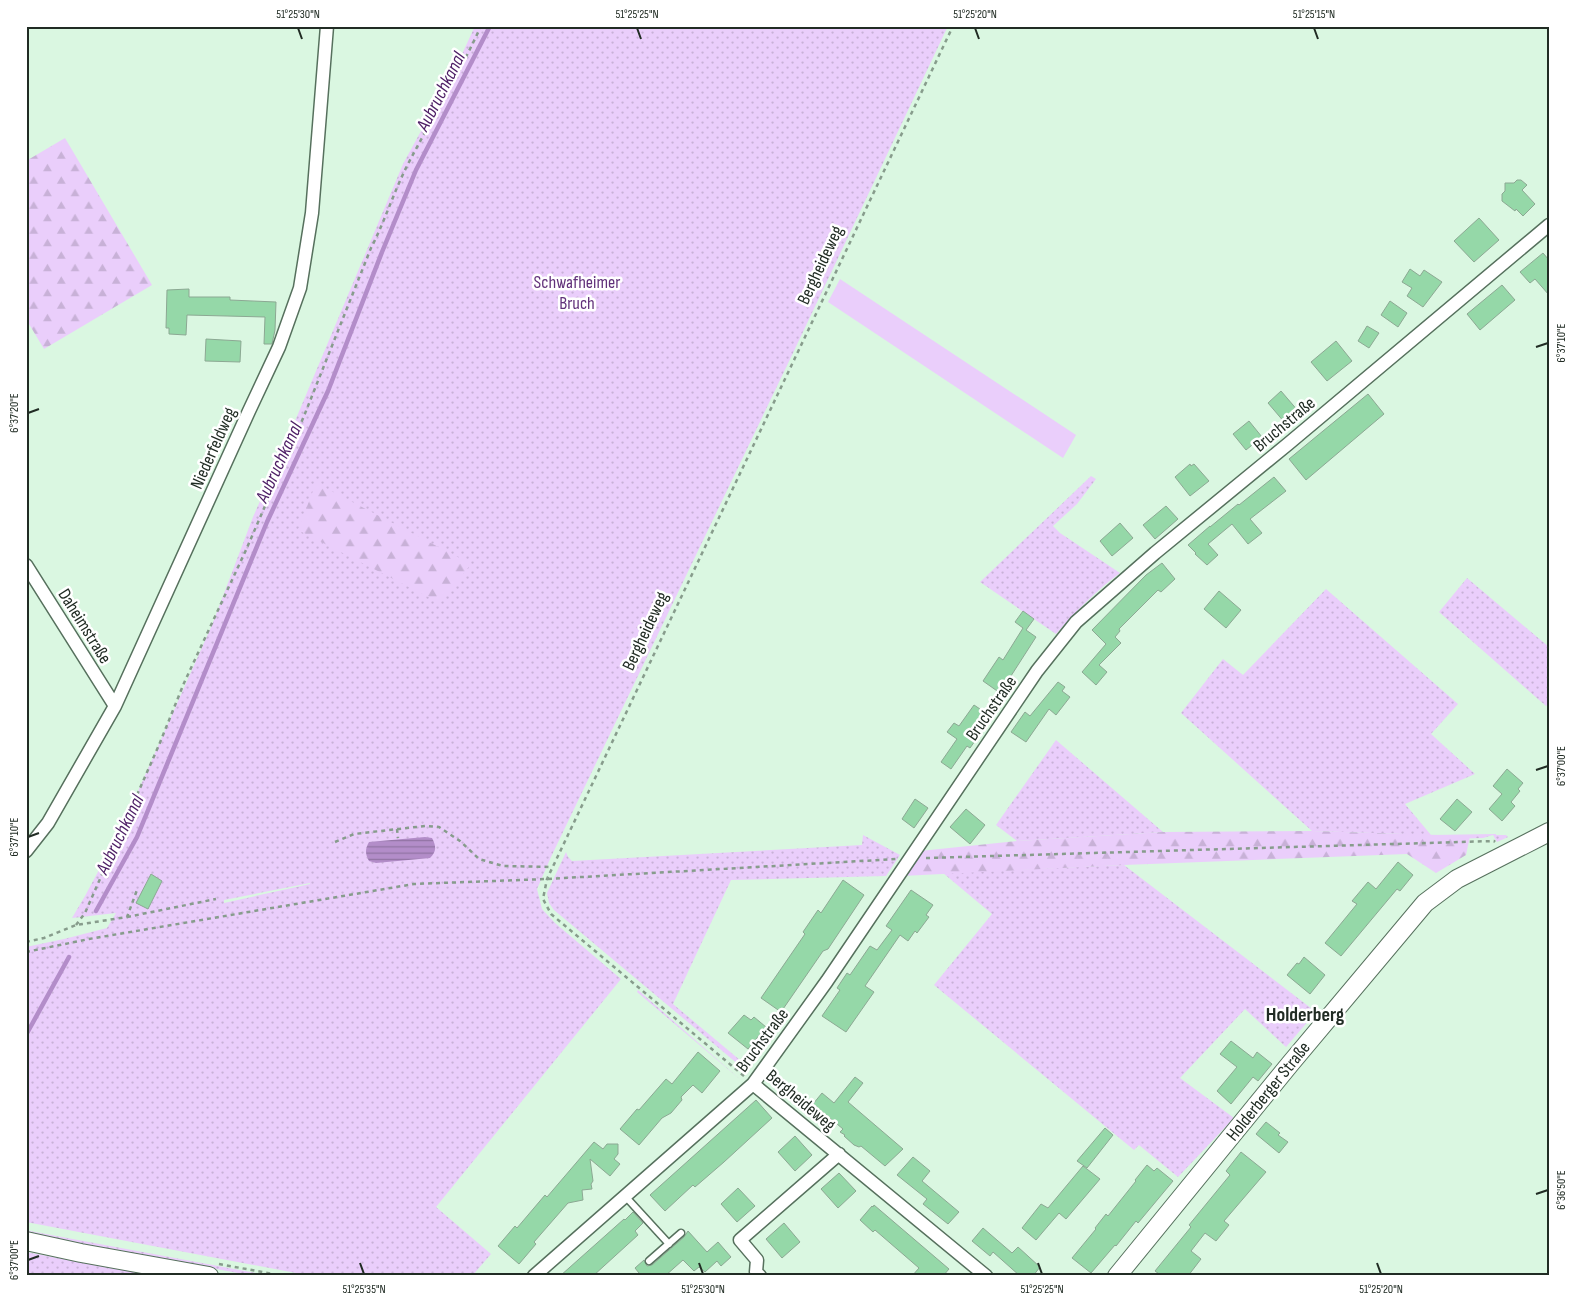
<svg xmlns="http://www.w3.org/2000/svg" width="1575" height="1302" font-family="'Sofia Sans Condensed',sans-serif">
<defs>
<pattern id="grass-dots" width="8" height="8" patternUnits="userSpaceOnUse" patternTransform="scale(1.25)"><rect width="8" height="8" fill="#eacefb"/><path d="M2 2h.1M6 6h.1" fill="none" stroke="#c8b1d7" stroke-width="1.8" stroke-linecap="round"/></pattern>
<pattern id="forest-firs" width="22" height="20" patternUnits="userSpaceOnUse" patternTransform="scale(1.25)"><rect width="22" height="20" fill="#eacefb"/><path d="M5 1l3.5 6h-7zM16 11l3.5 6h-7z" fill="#c8b1d7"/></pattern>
<pattern id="water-rules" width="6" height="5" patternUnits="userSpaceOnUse" patternTransform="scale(1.25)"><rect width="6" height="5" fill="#b38dc9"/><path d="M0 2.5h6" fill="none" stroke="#9173a3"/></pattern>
</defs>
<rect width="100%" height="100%" fill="#daf7e1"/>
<path fill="url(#grass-dots)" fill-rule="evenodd" d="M475,26H948L793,353L551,857L537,889L542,909L555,923L621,979L436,1207L491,1254L472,1276H312L26,1222V947L64,939L107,928L116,913L72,918L85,896L122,827L212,625L253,517L290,433L403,164L457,65ZM310,883V884L224,903V900Z
M1091,476L1096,479L1077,504L1053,526L1060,533L1120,573C1097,590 1075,612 1056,634L980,582Z
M1467,578L1549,647V704L1546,706L1439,612Z
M1326,589L1458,704L1431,734L1475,774L1405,804L1431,835L1496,834V835H1506L1508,837L1497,842L1493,835L1483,838L1374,841L1404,834L1312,831L1181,713L1223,659L1243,675Z
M1056,740L1163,832L1017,841L996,825Z
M863,835L900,855L886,876L731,880L673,1004L747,1066L745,1070L554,910L549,903L547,893L566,852L568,857L572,861L862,845Z
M1124,865L1316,1012L1286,1047L1245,1009L1180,1078L1234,1118L1178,1177L1139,1145L1134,1150L934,985L992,914L943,873Z
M638,990L742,1081L637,992Z
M26,1230L35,1232L272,1276H254L29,1234L26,1233Z
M26,1252L156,1276H26Z"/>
<path fill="url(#forest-firs)" d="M65,138L152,285L44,349L26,319V161Z
M316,483L471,564L440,603L298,530Z
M1312,831L1470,836L1466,855L1436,873L1407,854L1124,865L902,876L920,851L1017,841L1163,832Z"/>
<path fill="#eacefb" d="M840,279L1076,435L1063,458L828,302Z"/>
<path fill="url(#water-rules)" d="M425,837L432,838C436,846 437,851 430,858L376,863L369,861C365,854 365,849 369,842Z"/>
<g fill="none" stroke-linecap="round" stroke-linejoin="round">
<path stroke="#b38dc9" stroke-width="4.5" d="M96,911L137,837L267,522L328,391L382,252L416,170L490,26
M26,1035L69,957"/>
</g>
<path fill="#95d8a8" stroke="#8ca893" d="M1517,180H1521L1527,185L1522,190L1535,204L1523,216L1516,209L1515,211L1502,201V194L1505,191V183H1514Z
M1479,218L1499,240L1474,262L1454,241Z
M1543,253L1549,260V295L1535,279L1530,283L1520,272Z
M1410,269L1420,276L1424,270L1442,282L1423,307L1407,296L1412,288L1402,282Z
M1502,285L1515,300L1480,330L1467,314Z
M189,289V297H230V300L276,302L275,330L272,344H264L265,317L187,315L186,335L169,334V328H166L167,290Z
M1390,301L1407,313L1398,327L1381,315Z
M1367,326L1379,333L1369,348L1358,341Z
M206,339L241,341L240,362L205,361Z
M1336,341L1352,361L1327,381L1311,362Z
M1281,391L1299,412L1285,423L1268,403Z
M1368,394L1384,414L1306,480L1289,459Z
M1249,421L1262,437L1246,450L1233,434Z
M1190,464L1191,466L1194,464L1209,481L1190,496L1175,477Z
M1274,477L1286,491L1250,519L1262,533L1248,544L1232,524L1208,544L1218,555L1207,565L1195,554L1196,553L1188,545L1210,526V527L1238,504L1239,505Z
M1166,506L1178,519L1155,539L1143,525Z
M1120,523L1133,538L1112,556L1100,541Z
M1162,563L1175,579L1161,592L1158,590L1119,629L1120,631L1115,637L1121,643L1099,665L1107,672L1096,685L1082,672L1106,644L1092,630L1146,575Z
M1219,591L1241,610L1226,628L1204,609Z
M1023,611L1034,619L1026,630L1036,637L1000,693L983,681L999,657L1003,660L1023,628L1015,622Z
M1058,682L1065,687L1062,691L1070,697L1056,715L1049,709L1026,742L1011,732L1025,712L1030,716Z
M974,705L992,717L970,748L967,746L951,769L941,762L957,739L947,732L954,723L959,726Z
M1507,769L1523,783L1518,789L1520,791L1511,802L1515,806L1502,821L1489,809L1502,794L1493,786Z
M915,799L928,808L914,828L902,819Z
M1457,799L1472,812L1455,831L1440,819Z
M966,809L985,825L970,844L950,827Z
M1398,862L1413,875L1400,891L1397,889L1341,956L1325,943L1357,904L1352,901L1368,882L1376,889Z
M151,874L162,881L148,909L136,903Z
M843,880L864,895L828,949L823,951L781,1012L761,998L805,934L803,932L818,910L821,913Z
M911,890L933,905L926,915L929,917L917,933L915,931L908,941L900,935L865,986L874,992L846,1032L822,1016L840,990L837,988L847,973L850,975L870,946L877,950L892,930L886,926Z
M1304,957L1325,975L1310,994L1287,975L1297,963L1299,964Z
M744,1015L751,1020L754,1017L766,1027L748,1049L728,1033Z
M1231,1041L1253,1058L1257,1052L1272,1064L1258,1081L1253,1077L1231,1104L1217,1091L1237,1067L1220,1054Z
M698,1052L720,1071L702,1093L693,1085L681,1097L682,1100L671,1113L662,1118L639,1145L620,1129L637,1109L639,1110L666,1079L672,1084Z
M855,1077L863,1083L848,1102L903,1149L885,1166L861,1146L859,1147L854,1145L844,1136L845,1135L840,1132L843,1129L813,1104L822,1093L834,1103Z
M756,1100L772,1118L724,1162L695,1187L693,1185L665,1211L650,1195Z
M1266,1122L1280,1133L1278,1135L1288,1142L1279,1153L1256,1134Z
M1105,1128L1113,1135L1087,1168L1077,1161Z
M795,1136L812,1155L795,1171L778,1152Z
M594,1142L603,1149L607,1144H618V1154L614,1159L620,1164L610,1176L590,1159L593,1181L591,1184L592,1189L582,1190L583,1200L568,1203L534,1242L536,1244L519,1264L498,1246L515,1226L517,1228L545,1195L547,1197Z
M1241,1152L1266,1172L1224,1221L1229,1225L1216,1241L1205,1233L1191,1251L1201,1259L1188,1276H1162L1155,1271L1191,1227L1189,1225L1230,1175L1226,1171Z
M913,1157L930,1171L922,1181L959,1212L948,1224L923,1204L927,1199L897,1175Z
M1147,1165L1154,1171L1157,1168L1173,1181L1138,1223L1136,1221L1116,1246L1115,1245L1091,1273L1072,1258L1096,1229L1095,1228L1106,1214L1108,1216L1136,1181L1135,1180Z
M1083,1166L1100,1179L1066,1219L1059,1213L1036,1240L1022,1228L1041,1204L1048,1208Z
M839,1173L856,1191L838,1208L821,1189Z
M738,1188L755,1206L737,1222L721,1204Z
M874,1205L949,1269L943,1276H912L919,1268L875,1230L873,1232L860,1220L872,1206L873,1207Z
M633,1212L643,1223L635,1231L638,1235L593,1276H560L624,1219L625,1220Z
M784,1223L800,1242L782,1258L766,1239Z
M983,1228L1012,1253L1018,1247L1040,1267L1033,1276H1020L993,1252L990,1256L972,1241Z
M688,1231L707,1252L718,1242L731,1257L721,1266L717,1261L705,1272L699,1267L694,1271L683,1260L665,1276H636L639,1273L635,1268L644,1260L647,1266L652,1265L684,1237Z"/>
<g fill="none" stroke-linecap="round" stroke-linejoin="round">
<defs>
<path id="lane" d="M625,1196L669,1244
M649,1261L681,1233"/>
<path id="street" d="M26,565L115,706
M26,851L48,823L115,706L249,411L279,347L300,288L312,213L327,26
M753,1084L986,1276
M534,1276L753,1084L827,981L1037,671L1076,622L1155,553L1288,444L1549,225
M760,1276L756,1272L757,1260L740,1240L839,1154"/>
<path id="secondary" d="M26,1241L81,1253L209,1276
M1117,1276L1290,1064L1425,903L1457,879L1549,832"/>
</defs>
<use href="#lane" stroke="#56705d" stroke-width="9"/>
<use href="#street" stroke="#56705d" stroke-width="15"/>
<use href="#secondary" stroke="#56705d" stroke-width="20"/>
<path stroke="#879c8c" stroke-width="2.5" stroke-dasharray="4 4" stroke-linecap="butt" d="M397,829L398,838
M335,842L354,834L425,826L439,827L460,841L479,859L503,866L552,867
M926,858L1494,841L1495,842
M127,917L216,899
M76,925L85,913L159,745L184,683L246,550L304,416L371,248C385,221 394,191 408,164C432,118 459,74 481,26
M26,942L44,938L76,925L127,917L137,890
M26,952L89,939L414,884L547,879L896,859
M744,1076L551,914L543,899L547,879L953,26
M219,1264L284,1276"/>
<use href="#lane" stroke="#fff" stroke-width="6"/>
<use href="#street" stroke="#fff" stroke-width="12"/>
<use href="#secondary" stroke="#fff" stroke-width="18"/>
</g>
<path fill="none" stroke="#212c24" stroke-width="2" d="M298,28L302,39M637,28L641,39M975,28L979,39M1314,28L1318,39M1536,347L1548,343M28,413L39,409M1536,770L1548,766M28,837L39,833M1536,1194L1548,1190M28,1260L39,1256M360,1263L364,1274M699,1263L703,1274M1038,1263L1042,1274M1377,1263L1381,1274"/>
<g text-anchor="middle" stroke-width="5" stroke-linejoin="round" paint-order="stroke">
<g font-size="18" fill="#212c24" stroke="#fff">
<text transform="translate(820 265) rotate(-65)" y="6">Bergheideweg</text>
<text transform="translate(1284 424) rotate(-40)" y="6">Bruchstraße</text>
<text transform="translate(213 448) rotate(-66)" y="6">Niederfeldweg</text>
<text transform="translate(85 626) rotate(58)" y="6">Daheimstraße</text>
<text transform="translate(645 631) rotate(-65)" y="6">Bergheideweg</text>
<text transform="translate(991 708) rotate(-55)" y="6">Bruchstraße</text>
<text transform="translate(762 1040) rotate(-53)" y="6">Bruchstraße</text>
<text transform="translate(1268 1091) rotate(-51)" y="6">Holderberger Straße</text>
<text transform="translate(801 1100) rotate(40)" y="6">Bergheideweg</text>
</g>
<g font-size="18" fill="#61317a" stroke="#fff">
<text x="577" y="288">Schwafheimer<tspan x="577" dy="21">Bruch</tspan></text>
</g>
<g font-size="19" font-style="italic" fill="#4d1d65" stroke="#fff">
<text transform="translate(440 91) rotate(-63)" y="7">Aubruchkanal</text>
<text transform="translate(278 462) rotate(-65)" y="7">Aubruchkanal</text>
<text transform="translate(119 834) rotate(-64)" y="7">Aubruchkanal</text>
</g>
<g font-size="20" font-weight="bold" fill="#212c24" stroke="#fff">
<text x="1305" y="1021">Holderberg</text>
</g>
</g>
<rect width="1575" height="1302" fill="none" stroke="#ffffff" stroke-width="55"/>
<rect x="28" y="28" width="1520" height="1246" fill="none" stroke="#212c24" stroke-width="2"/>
<g font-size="12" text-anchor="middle" fill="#212c24">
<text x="298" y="18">51°25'30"N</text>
<text x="637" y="18">51°25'25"N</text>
<text x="975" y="18">51°25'20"N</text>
<text x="1314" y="18">51°25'15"N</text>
<text transform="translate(1561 343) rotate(-90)" y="4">6°37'10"E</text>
<text transform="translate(14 413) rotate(-90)" y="4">6°37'20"E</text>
<text transform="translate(1561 766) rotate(-90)" y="4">6°37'00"E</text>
<text transform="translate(14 837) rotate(-90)" y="4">6°37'10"E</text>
<text transform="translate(1561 1190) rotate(-90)" y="4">6°36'50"E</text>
<text transform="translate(14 1260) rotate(-90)" y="4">6°37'00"E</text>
<text x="364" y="1293">51°25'35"N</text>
<text x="703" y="1293">51°25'30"N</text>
<text x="1042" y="1293">51°25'25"N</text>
<text x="1381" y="1293">51°25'20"N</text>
</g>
</svg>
